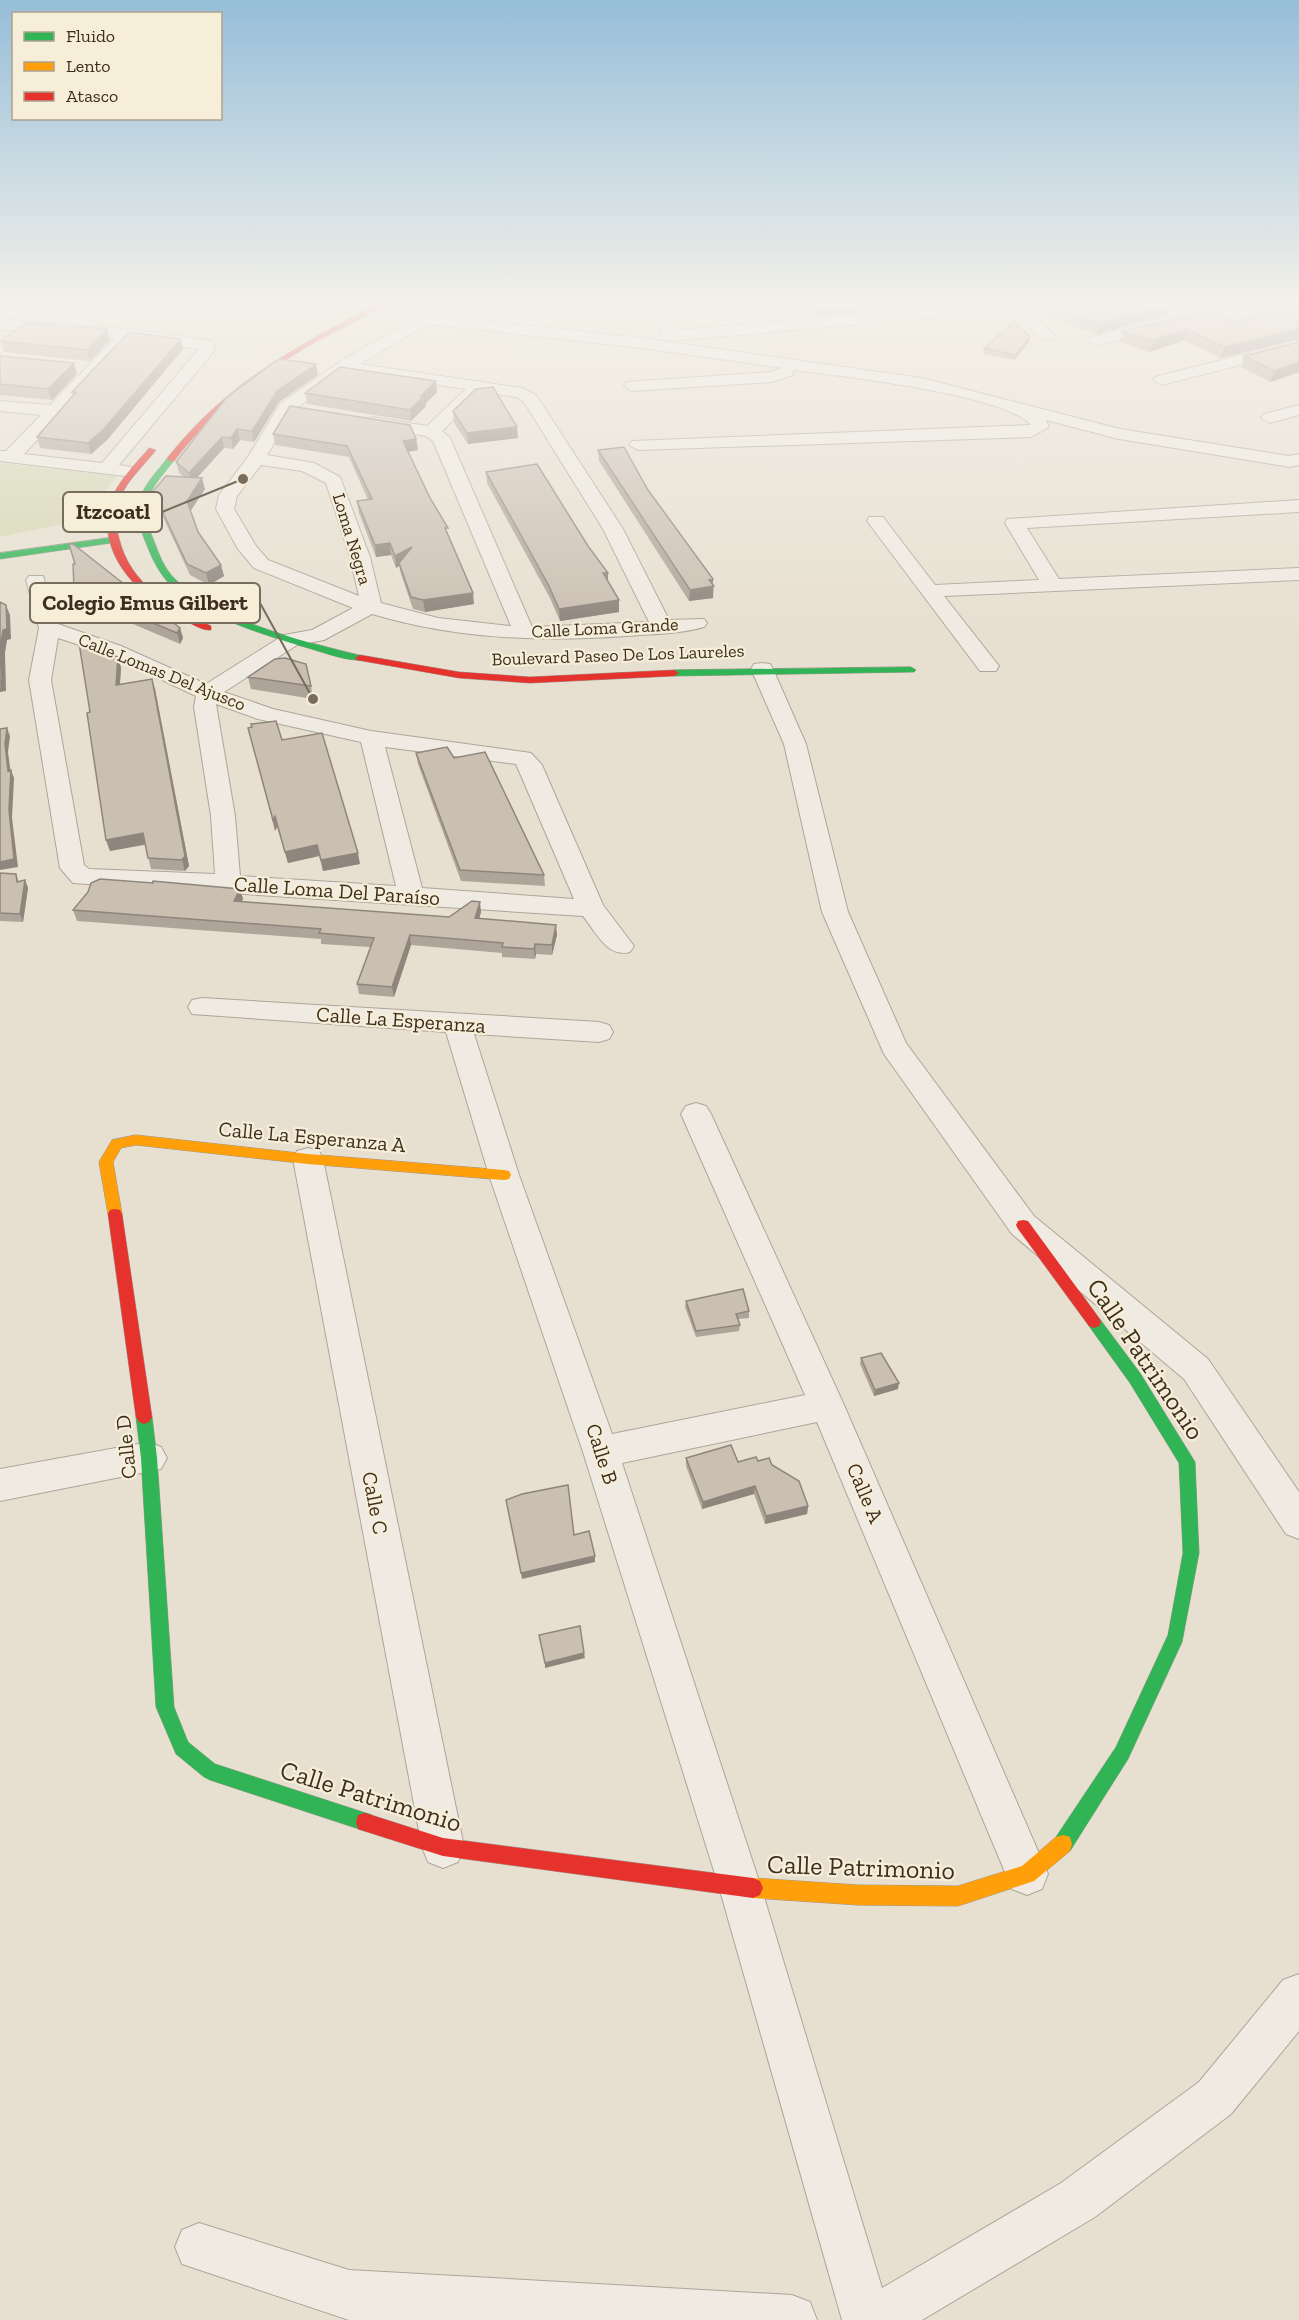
<svg xmlns="http://www.w3.org/2000/svg" width="1299" height="2320" font-family="'Zilla Slab',serif">
<rect width="100%" height="100%" fill="#e7e0d1"/>
<path fill="#d6d7b3" d="M0,463L117,476L89,510L71,522L0,537Z"/>
<g fill="none" stroke-linecap="round" stroke-linejoin="round">
<defs>
<path id="street" d="M634,306H650L679,330L961,306H1026L1055,336L1053,339H1041L1013,311L668,341L662,339L660,336L662,333L650,324Z
M1208,306H1233L1231,309L1096,346L1088,341L1090,338Z
M366,308L642,338L921,378L1120,429L1289,456L1299,454V465L1290,467L1119,439L1046,420L1049,427L1031,437L638,450L629,445L632,441L1031,425C1004,394 840,376 793,370V375L772,382L632,391L624,386L626,382L770,372L783,368L642,348L428,324L360,364L522,388L536,395L623,529L669,620L704,619L707,623L704,627C680,634 652,634 627,636C540,642 456,639 372,614L324,640L297,645L224,692L273,709L371,731L531,753L542,765L603,905L634,946L630,952C607,958 596,932 583,916L73,883L60,868L29,680L39,628L26,580L29,576H43L58,624L121,646L206,684L284,635L312,630L353,608L254,568L238,549L216,509L219,495L248,457L280,404L338,363L409,322L361,316L358,313ZM347,371L466,389L427,426L372,417L363,422L366,426L426,436L433,441L511,626L438,618L381,603L370,557L340,477L314,463L267,455L293,411ZM482,392L517,397L524,402L603,529L649,622L532,627L450,438L442,431ZM261,465L302,471L326,483L350,557L359,596L268,560L256,546L234,509L237,496ZM58,638L107,654L196,696L194,707L211,816L215,874L89,869L84,865L51,680ZM216,704L258,719L361,742L396,886L240,876L235,816ZM385,747L516,764L574,899L422,888Z
M0,319L127,329L207,340L213,342L215,350L119,465L131,467L134,471L131,475L125,476L0,461V451H6L41,415L0,411V401L50,405L115,338L0,329ZM131,339L199,349L102,463L24,454Z
M1299,340V350L1161,385L1153,380L1155,377Z
M1299,405V415L1270,423L1261,418L1264,414Z
M1299,500V512L1027,528L1059,579L1299,568V580L944,596L999,666L996,671H980L867,521L869,517H883L935,585L1039,580L1005,523L1007,519Z
M762,663L770,664L773,669L806,744L848,912L906,1043L1034,1216L1208,1359L1299,1492V1539L1286,1534L1184,1379L1012,1234L884,1054L822,912L784,744L751,669L754,664Z
M202,998L599,1022L609,1025L613,1032L609,1039L599,1042L474,1034L519,1175L612,1434L805,1395L681,1114L686,1106L696,1103L706,1106L711,1114L844,1405L1048,1874L1042,1889L1027,1895L1012,1889L817,1422L622,1463L761,1887L882,2288L1061,2183L1199,2082L1283,1980L1299,1974V2031L1231,2114L1095,2217L922,2320H842L719,1887L583,1452L489,1175L446,1032L192,1014L188,1007L192,1000Z
M308,1148L319,1151L323,1159L464,1847L458,1862L443,1868L428,1862L422,1847L293,1159L297,1151Z
M149,1442L161,1447L167,1458L161,1469L0,1501V1469Z
M199,2223L349,2270L792,2295L810,2302L817,2320H349L182,2264L175,2247L182,2230Z"/>
<path id="fast" d="M168,457L175,459C165,473 149,488 146,506C144,518 150,531 154,541C159,554 164,568 174,578C216,621 306,642 363,656V660C347,662 317,650 301,646C259,633 195,614 166,580C157,569 151,556 146,543C142,533 136,520 138,508C139,489 157,472 168,457Z
M115,537L119,540L118,542L0,559V553Z
M911,667L916,670L914,672L674,676L669,673L674,670Z
M1094,1316L1099,1318L1140,1373L1195,1462L1199,1553L1182,1642L1128,1759L1070,1851L1063,1853L1056,1851L1054,1844L1056,1837L1116,1747L1168,1635L1183,1553L1179,1463L1130,1383L1089,1326L1087,1322L1089,1318Z
M144,1410L149,1412L152,1417L157,1458L174,1707L188,1742L215,1764L372,1815L374,1822L372,1829L365,1831L210,1780L204,1777L176,1754L156,1707L141,1458L136,1417L139,1412Z"/>
<path id="slow" d="M136,1135L308,1154L504,1170L509,1171L511,1175L509,1179L504,1180L308,1164L136,1145L121,1148L113,1162L122,1214L120,1218H110L108,1214L99,1162L112,1140Z
M1063,1835L1070,1837L1072,1844L1070,1851L1034,1881L958,1906L858,1905L753,1898L746,1895L743,1888L746,1881L753,1878L858,1885L958,1886L1022,1866L1056,1837Z"/>
<path id="jam" d="M372,306H381C362,320 338,330 317,341C260,374 215,408 174,461H168V457C226,384 292,349 372,306Z
M149,448L156,450C144,466 128,479 120,498C115,511 115,525 119,538C130,585 171,607 211,626V630C202,631 191,623 182,619C143,599 98,558 109,508C114,484 134,466 149,448Z
M360,655L459,672L530,677L674,670L679,673L674,676L530,683L459,678L357,660L355,658Z
M115,1209L120,1210L122,1214L152,1417L149,1422L144,1424L139,1422L136,1417L108,1214L110,1210Z
M1023,1220L1028,1221L1099,1318L1101,1322L1099,1326L1094,1328L1089,1326L1018,1229L1016,1225L1018,1221Z
M365,1813L443,1838L753,1878L760,1881L763,1888L760,1895L753,1898L443,1856L358,1829L356,1822L358,1815Z"/>
</defs>
<use href="#street" stroke="#ada599" stroke-width="2"/>
<use href="#fast" stroke="#9c958a" stroke-width="1"/>
<use href="#slow" stroke="#9c958a" stroke-width="1"/>
<use href="#jam" stroke="#9c958a" stroke-width="1"/>
<use href="#street" fill="#efebe3" fill-rule="evenodd"/>
<use href="#fast" fill="#30b455" fill-rule="evenodd"/>
<use href="#slow" fill="#ff9f0a" fill-rule="evenodd"/>
<use href="#jam" fill="#e5322d" fill-rule="evenodd"/>
</g>
<path fill="#afa499" d="M809,306H859V312L816,316Z
M1045,306H1168L1166,315L1097,334L1044,315Z
M1299,306V339L1221,358L1184,340L1150,352L1120,342L1122,331L1237,323Z
M107,329L110,340L90,361L4,352L0,341Z
M1030,337L1029,342L1014,360L983,354L984,348Z
M181,339L183,349L107,440L91,454L40,448L37,437L73,396L72,392Z
M1299,342V372L1271,382L1241,367L1244,356Z
M0,356L74,363L77,374L52,400L0,395Z
M318,375L279,402L254,442L240,440L233,449L224,448L197,478L205,489L190,511L198,532L221,565L224,576L209,585L190,575L156,502L153,491L184,477L179,473L176,462Z
M437,392L426,403V406L411,421L307,404L305,393Z
M453,411L518,438L468,444L454,423Z
M273,434L416,439L418,450L408,452L449,538L474,604L425,612L413,609L401,574L399,566L396,568L391,555L376,557L359,513L357,501L368,500L349,457L275,445Z
M598,450L648,490L714,586L713,598L689,601L599,461Z
M486,472L588,546L608,573V582L619,612L560,621L550,598L487,483Z
M74,590L180,628L183,638L180,644L77,600Z
M118,657L121,668L120,684L155,689L189,866L185,871L151,869L145,845L110,851L106,840L90,712Z
M248,677L311,686L313,699L251,689Z
M251,739L282,740L360,864L323,871L319,856L288,863L277,827L275,831Z
M416,753L454,758L544,875L545,886L461,881L418,764Z
M0,873L16,874L19,882L25,880L28,888L23,922L0,921Z
M240,889L243,899L241,902L449,917L481,912L479,919L557,935L552,955L536,954L535,959L502,957V953L411,945L394,997L359,994L357,984L370,947L321,944V939L77,921L73,910L88,892Z
M686,1301L749,1311V1318L738,1319L740,1325L739,1331L696,1337L685,1307Z
M861,1358L898,1389L874,1396L860,1364Z
M686,1458L738,1462L758,1461L772,1465L808,1506L807,1514L765,1524L754,1494L702,1509L686,1466Z"/>
<path fill="#8e867d" d="M817,306H859V312L816,316Z
M1162,306H1168L1166,315L1097,334L1099,323Z
M107,329L110,340L90,361L87,350Z
M1186,329L1184,340L1150,352L1153,341Z
M1299,329V339L1221,358L1224,347Z
M1030,337L1029,342L1014,360L1015,355Z
M181,339L183,349L107,440L91,454L88,443Z
M1299,362V372L1271,382L1274,371Z
M74,363L77,374L52,400L48,389Z
M316,364L318,375L279,402L254,442L252,431L277,391Z
M436,381L437,392L426,403V406L411,421L410,410L421,396Z
M517,427L518,438L468,444L467,433Z
M237,429L240,440L233,449L231,438Z
M222,437L224,448L191,484L189,473Z
M416,439L418,450L405,452L403,441Z
M202,478L205,489L190,512L187,501Z
M390,543L391,555L376,557L375,545Z
M412,547L399,563V566L396,568L395,556Z
M221,565L224,576L209,585L206,573Z
M603,573H608V584Z
M713,579V598L689,601L690,590L709,580Z
M473,593L474,604L425,612L423,600Z
M619,600V612L560,621L559,609Z
M6,605L10,615L11,639L7,640L5,653L6,691L0,692L1,643Z
M180,628L183,638L180,644L177,633Z
M118,657L121,668L119,696L116,685Z
M152,679L155,689L189,866L185,871L182,860Z
M7,728L10,736L8,752L11,775V770L14,778L12,818L18,867L0,870V862L9,810L8,771L5,744Z
M275,816L277,827L275,831L273,820Z
M143,833L146,844L110,851L106,840Z
M317,845L319,856L288,863L285,852Z
M358,853L360,864L323,871L321,860Z
M25,880L28,888L23,922L20,914Z
M240,889L243,899L237,912L234,901Z
M480,902L481,912L476,929L475,918Z
M556,925L557,935L552,955V945Z
M410,935L411,945L394,997L392,987Z
M535,944L536,954L535,959L534,949Z
M899,1383L898,1389L874,1396L875,1390Z
M755,1486L754,1494L702,1509L703,1502Z
M808,1506L807,1514L765,1524L766,1516Z
M595,1556V1562L522,1579L521,1573Z
M584,1653L585,1658L545,1668V1663Z"/>
<path fill="#cbbfb2" stroke="#8e867d" stroke-width="1.5" d="M1051,306H1162L1099,323Z
M1277,306H1299V329L1224,347L1186,329L1153,341L1122,331L1210,310L1237,323L1266,309Z
M1014,322L1030,337L1015,355L984,348Z
M26,323L107,329L87,350L0,341Z
M129,332L181,339L104,429L88,443L37,437L76,392H72Z
M1299,342V362L1274,371L1244,356Z
M0,356L74,363L48,389L0,384Z
M279,359L316,364L277,391L252,431L237,429L231,438L222,437L189,473L176,462L227,397Z
M340,367L436,381L421,396L425,395L410,410L305,393Z
M493,387L517,427L467,433L453,411L476,389Z
M290,406L410,425L416,439L403,441L430,498L448,528H445L473,593L423,600L411,597L399,563L412,547L395,556L390,543L375,545L357,501L372,499L347,446L273,434Z
M624,447L648,490L713,579L709,580L714,586L690,590L598,450Z
M537,464L588,546L608,573H603L619,600L559,609L549,586L486,472Z
M166,476L202,478L187,501L198,532L221,565L206,573L187,564L153,491Z
M69,544H73L180,628L177,633L74,590L73,564H75Z
M0,602L6,605L7,629L3,630L1,643L2,681H0Z
M79,643L118,657L116,685L152,679L185,856L182,860L148,858L143,833L106,840L87,713L90,712Z
M285,658L306,664L311,686L248,677L275,659Z
M276,721L282,740L322,733L358,853L321,860L317,845L285,852L275,816L273,820L248,728L252,727L251,724Z
M7,728L5,744L8,771L11,770L9,810L14,859L0,862V729Z
M447,747L454,758L485,752L544,875L460,870L416,753Z
M0,873L16,874L17,882L25,880L20,914L0,913Z
M100,879L153,883V881L240,889L234,901L449,917L472,901L480,902L475,918L556,925L552,945L535,944L534,949L502,947L503,943L410,935L392,987L357,984L374,938L319,933L321,929L73,910L88,892L91,883Z
M743,1289L749,1311L736,1314L740,1325L696,1331L686,1301Z
M881,1353L899,1383L875,1390L861,1358Z
M731,1445L738,1462L756,1457L758,1461L769,1458L772,1465L799,1481L808,1506L766,1516L755,1486L703,1502L686,1458Z
M568,1485L574,1535L589,1531L595,1556L521,1573L506,1500L522,1494Z
M580,1626L584,1653L545,1663L539,1635Z"/>
<linearGradient id="sky" x2="0" y2="1"><stop stop-color="#96bed9"/><stop offset="0.48" stop-color="#f4f1ea"/><stop offset="1" stop-color="#f4f1ea" stop-opacity="0"/></linearGradient>
<rect width="1299" height="631" fill="url(#sky)"/>
<g text-anchor="middle" stroke-width="4.5" stroke-linejoin="round" paint-order="stroke">
<g font-size="18" fill="#3d2e20" stroke="#f7eed8">
<text transform="translate(352 539) rotate(73)" y="6">Loma Negra</text>
<text transform="translate(605 628) rotate(-3)" y="6">Calle Loma Grande</text>
<text transform="translate(618 655) rotate(-2)" y="6">Boulevard Paseo De Los Laureles</text>
<text transform="translate(162 672) rotate(22)" y="6">Calle Lomas Del Ajusco</text>
</g>
<g font-size="21" fill="#3d2e20" stroke="#f7eed8">
<text transform="translate(337 891) rotate(4)" y="7">Calle Loma Del Paraíso</text>
<text transform="translate(401 1020) rotate(4)" y="7">Calle La Esperanza</text>
<text transform="translate(312 1137) rotate(5)" y="7">Calle La Esperanza A</text>
<text transform="translate(126 1447) rotate(-96)" y="7">Calle D</text>
<text transform="translate(602 1454) rotate(72)" y="7">Calle B</text>
<text transform="translate(865 1493) rotate(67)" y="7">Calle A</text>
<text transform="translate(375 1503) rotate(79)" y="7">Calle C</text>
</g>
<g font-size="26" fill="#3d2e20" stroke="#f7eed8">
<text transform="translate(1146 1359) rotate(56)" y="9">Calle Patrimonio</text>
<text transform="translate(371 1796) rotate(17)" y="9">Calle Patrimonio</text>
<text transform="translate(861 1867) rotate(2)" y="9">Calle Patrimonio</text>
</g>
</g>
<path fill="none" stroke="#786c5e" stroke-width="2" d="M243 479L162 512M313 699L260 603"/>
<g fill="#786c5e" stroke="#f7eed8" stroke-width="2">
<circle cx="243" cy="479" r="6"/>
<circle cx="313" cy="699" r="6"/>
</g>
<g fill="#f7eed8" stroke="#786c5e" stroke-width="2">
<rect x="63" y="492" width="99" height="40" rx="6"/>
<rect x="30" y="583" width="230" height="40" rx="6"/>
</g>
<g font-size="22" text-anchor="middle" font-weight="bold" fill="#3d2e20">
<text x="113" y="519">Itzcoatl</text>
<text x="145" y="610">Colegio Emus Gilbert</text>
</g>
<rect x="12" y="12" width="210" height="108" fill="#f7eed8" stroke="#ada18e" stroke-width="1.5"/>
<rect x="24" y="32" width="30" height="9" fill="#30b455" stroke="#ada18e" stroke-width="1.5"/>
<text x="66" y="42" font-size="18" fill="#3d2e20">Fluido</text>
<rect x="24" y="62" width="30" height="9" fill="#ff9f0a" stroke="#ada18e" stroke-width="1.5"/>
<text x="66" y="72" font-size="18" fill="#3d2e20">Lento</text>
<rect x="24" y="92" width="30" height="9" fill="#e5322d" stroke="#ada18e" stroke-width="1.5"/>
<text x="66" y="102" font-size="18" fill="#3d2e20">Atasco</text>
</svg>
